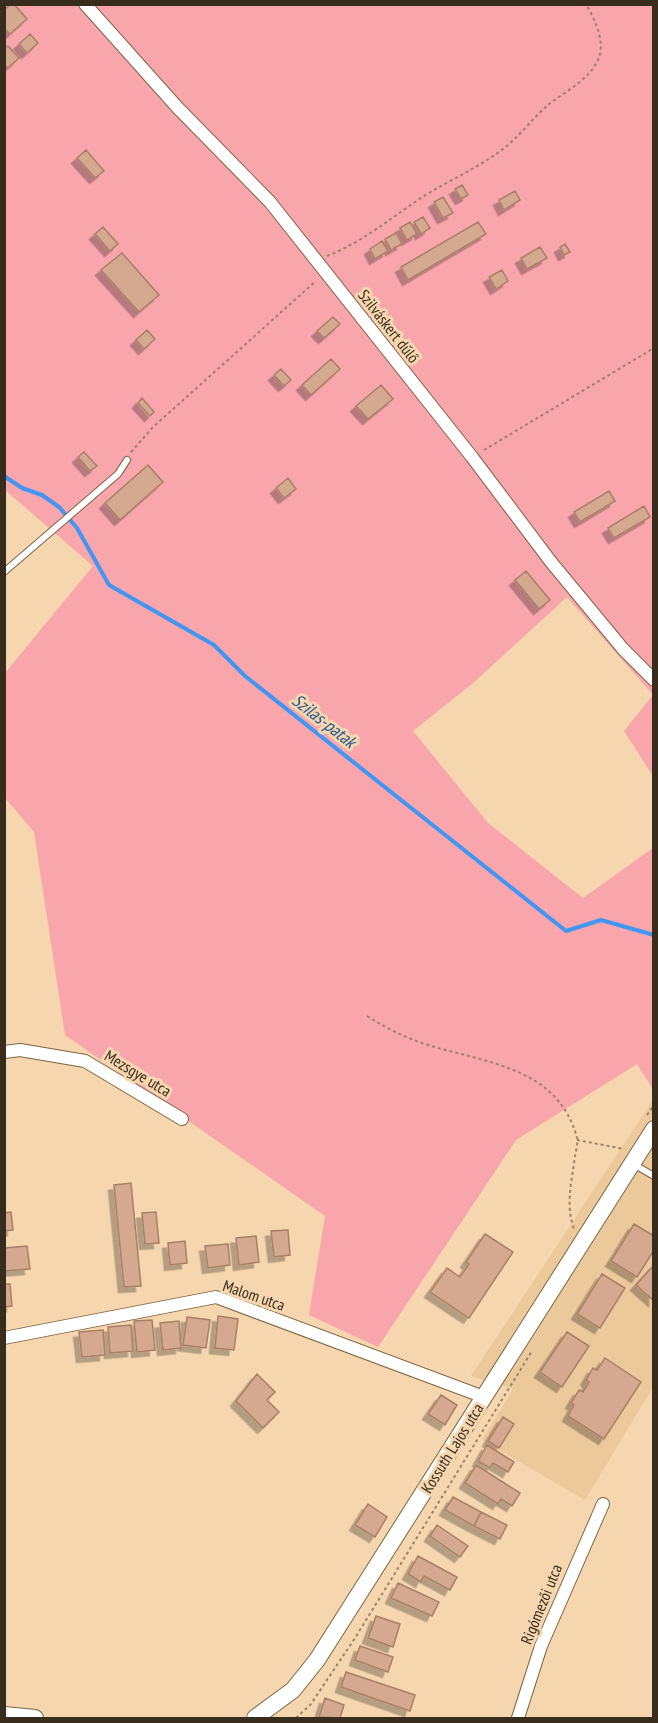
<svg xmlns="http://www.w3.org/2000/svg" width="658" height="1723" font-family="'PT Sans Narrow',sans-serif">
<defs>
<filter id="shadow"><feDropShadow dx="-5.5" dy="5.5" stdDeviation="0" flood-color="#0004"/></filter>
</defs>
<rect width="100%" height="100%" fill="#f5d6ae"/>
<path fill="#ecc99b" d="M653,1100V1387L585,1500L482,1440L513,1389L471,1376Z"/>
<path fill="#f8a5ac" d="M4,5H653V776L624,731L653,695L567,597L473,683L413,731L488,823L583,898L653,848V1089L637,1064L516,1140L378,1347L309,1315L325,1216L65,1035L34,832L5,798V673L93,566L5,490Z"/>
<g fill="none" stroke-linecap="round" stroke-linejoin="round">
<path stroke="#4195f3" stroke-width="4" d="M4,476L22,488L42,495L59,507L77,528L109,585L214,645L245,676L566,931L601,920L654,935"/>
</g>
<path fill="#d4a98f" stroke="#a88066" stroke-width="1.5" filter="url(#shadow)" d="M11,4H14L27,19L10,34L4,28V10Z
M30,34L38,43L27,53L19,44Z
M8,46L19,58L8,68L4,64V49Z
M86,150L104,171L95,178L77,158Z
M462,185L468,195L461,199L455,189Z
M515,191L520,200L504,210L499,200Z
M443,197L453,213L443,218L434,202Z
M423,217L430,228L421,234L414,222Z
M410,222L417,234L407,240L400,228Z
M478,222L486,234L408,280L401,267Z
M103,227L118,244L110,251L95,234Z
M396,233L402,244L391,250L385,239Z
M382,241L388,251L375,259L370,249Z
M565,244L570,252L564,255L560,247Z
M540,247L547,258L527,269L521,258Z
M122,253L159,295L139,312L101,270Z
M502,270L508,281L496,289L489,277Z
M333,317L340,324L324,338L317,331Z
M147,330L155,339L144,349L136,340Z
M331,359L340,369L311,395L302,385Z
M281,369L291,380L284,386L274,375Z
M381,385L393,399L368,419L356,406Z
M142,398L154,412L150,416L138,403Z
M84,452L97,466L90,471L78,457Z
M148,465L163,482L120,520L105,503Z
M288,478L296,489L284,498L276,488Z
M609,491L615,501L580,522L574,512Z
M644,506L650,517L614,538L608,528Z
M526,571L550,600L539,609L515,580Z
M131,1183L141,1286L124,1287L114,1185Z
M11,1212L13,1230L4,1231V1213Z
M156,1212L159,1243L145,1244L142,1213Z
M634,1224L654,1236V1250L637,1277L611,1261Z
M288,1230L290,1255L274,1257L271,1231Z
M485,1234L513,1252L469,1318L430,1292L447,1268L460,1277L469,1264L466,1262Z
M256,1236L259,1262L239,1265L236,1238Z
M185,1241L187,1263L170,1265L168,1243Z
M228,1244L230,1265L208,1268L205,1246Z
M27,1246L30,1269L4,1271V1248Z
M654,1265V1301L636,1285Z
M602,1274L625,1288L600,1328L577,1314Z
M4,1284H10L12,1306L5,1307L4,1321Z
M218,1316L238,1319L234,1350L215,1348Z
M187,1317L210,1320L206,1348L183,1345Z
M152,1320L155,1350L137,1352L134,1321Z
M179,1321L181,1348L163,1350L160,1323Z
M131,1325L133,1351L110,1353L108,1327Z
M103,1330L105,1355L82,1357L79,1332Z
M567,1332L589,1346L562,1387L540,1372Z
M605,1358L641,1382L604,1439L568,1416L574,1405L571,1403L579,1390L583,1392L589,1382L586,1380L593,1368L597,1370Z
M257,1374L275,1392L267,1400L279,1412L263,1428L236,1401Z
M441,1395L457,1405L445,1425L428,1414Z
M503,1417L514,1424L499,1448L488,1441Z
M487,1445L514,1462L508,1472L493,1463L490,1468L478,1461Z
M476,1465L520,1493L512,1506L501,1499L498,1504L465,1483Z
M453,1497L481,1512L474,1526L445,1510Z
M368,1504L387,1517L375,1537L355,1525Z
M481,1512L507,1525L500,1539L474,1526Z
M437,1525L468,1546L460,1557L430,1536Z
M418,1556L457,1577L450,1590L424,1576L421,1582L408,1574Z
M398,1583L439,1602L432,1616L391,1598Z
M376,1616L400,1624L393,1647L368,1638Z
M360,1646L393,1657L388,1672L355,1660Z
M346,1672L415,1695L410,1711L341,1687Z
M325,1698L344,1705L340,1718L319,1717Z"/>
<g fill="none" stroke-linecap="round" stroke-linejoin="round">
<defs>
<path id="lane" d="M4,572L118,474L127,460
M633,1164L654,1176"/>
<path id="street" d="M85,4L177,107L270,202L472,457L551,562L623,649L654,680
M4,1052L20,1050L85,1061L182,1119
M4,1338L216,1297L484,1397
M518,1718L541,1646L603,1504"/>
<path id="secondary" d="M4,1715L35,1718
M255,1718L293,1690L317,1660L654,1129"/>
</defs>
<use href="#lane" stroke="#7f6440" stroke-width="8"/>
<use href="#street" stroke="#7f6440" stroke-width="14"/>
<use href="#secondary" stroke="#7f6440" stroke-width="18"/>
<path stroke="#9a8468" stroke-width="2" stroke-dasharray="3 3" stroke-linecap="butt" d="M327,256C363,242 392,217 424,196C453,178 483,166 509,144C523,132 534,117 548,105C564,92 589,80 598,60C606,42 595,20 586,4
M484,450L654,348
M131,452L153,427L316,281
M367,1016C386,1028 404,1037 425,1044C484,1063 558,1066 577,1138C578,1143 576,1151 575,1156C572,1181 565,1204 574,1229
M647,1115L654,1105
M577,1140L624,1149
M296,1718L311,1704L355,1638L532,1351"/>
<use href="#lane" stroke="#fff" stroke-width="6"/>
<use href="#street" stroke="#fff" stroke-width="12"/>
<use href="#secondary" stroke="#fff" stroke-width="16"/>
</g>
<g text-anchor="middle" stroke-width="6" stroke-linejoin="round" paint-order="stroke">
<g font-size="16" fill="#382c1d" stroke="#f5d6ae">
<text transform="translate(389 326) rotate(52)" y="6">Szilváskert dűlő</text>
<text transform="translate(138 1073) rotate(31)" y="6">Mezsgye utca</text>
<text transform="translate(254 1295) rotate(19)" y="6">Malom utca</text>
<text transform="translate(452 1448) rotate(-58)" y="6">Kossuth Lajos utca</text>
<text transform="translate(541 1604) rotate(-68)" y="6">Rigómezői utca</text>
</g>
<g font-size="18" font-style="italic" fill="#215895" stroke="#f5d6ae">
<text transform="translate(324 721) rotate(38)" y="6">Szilas-patak</text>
</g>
</g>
<rect width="658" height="1723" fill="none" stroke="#382c1d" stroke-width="12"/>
</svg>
